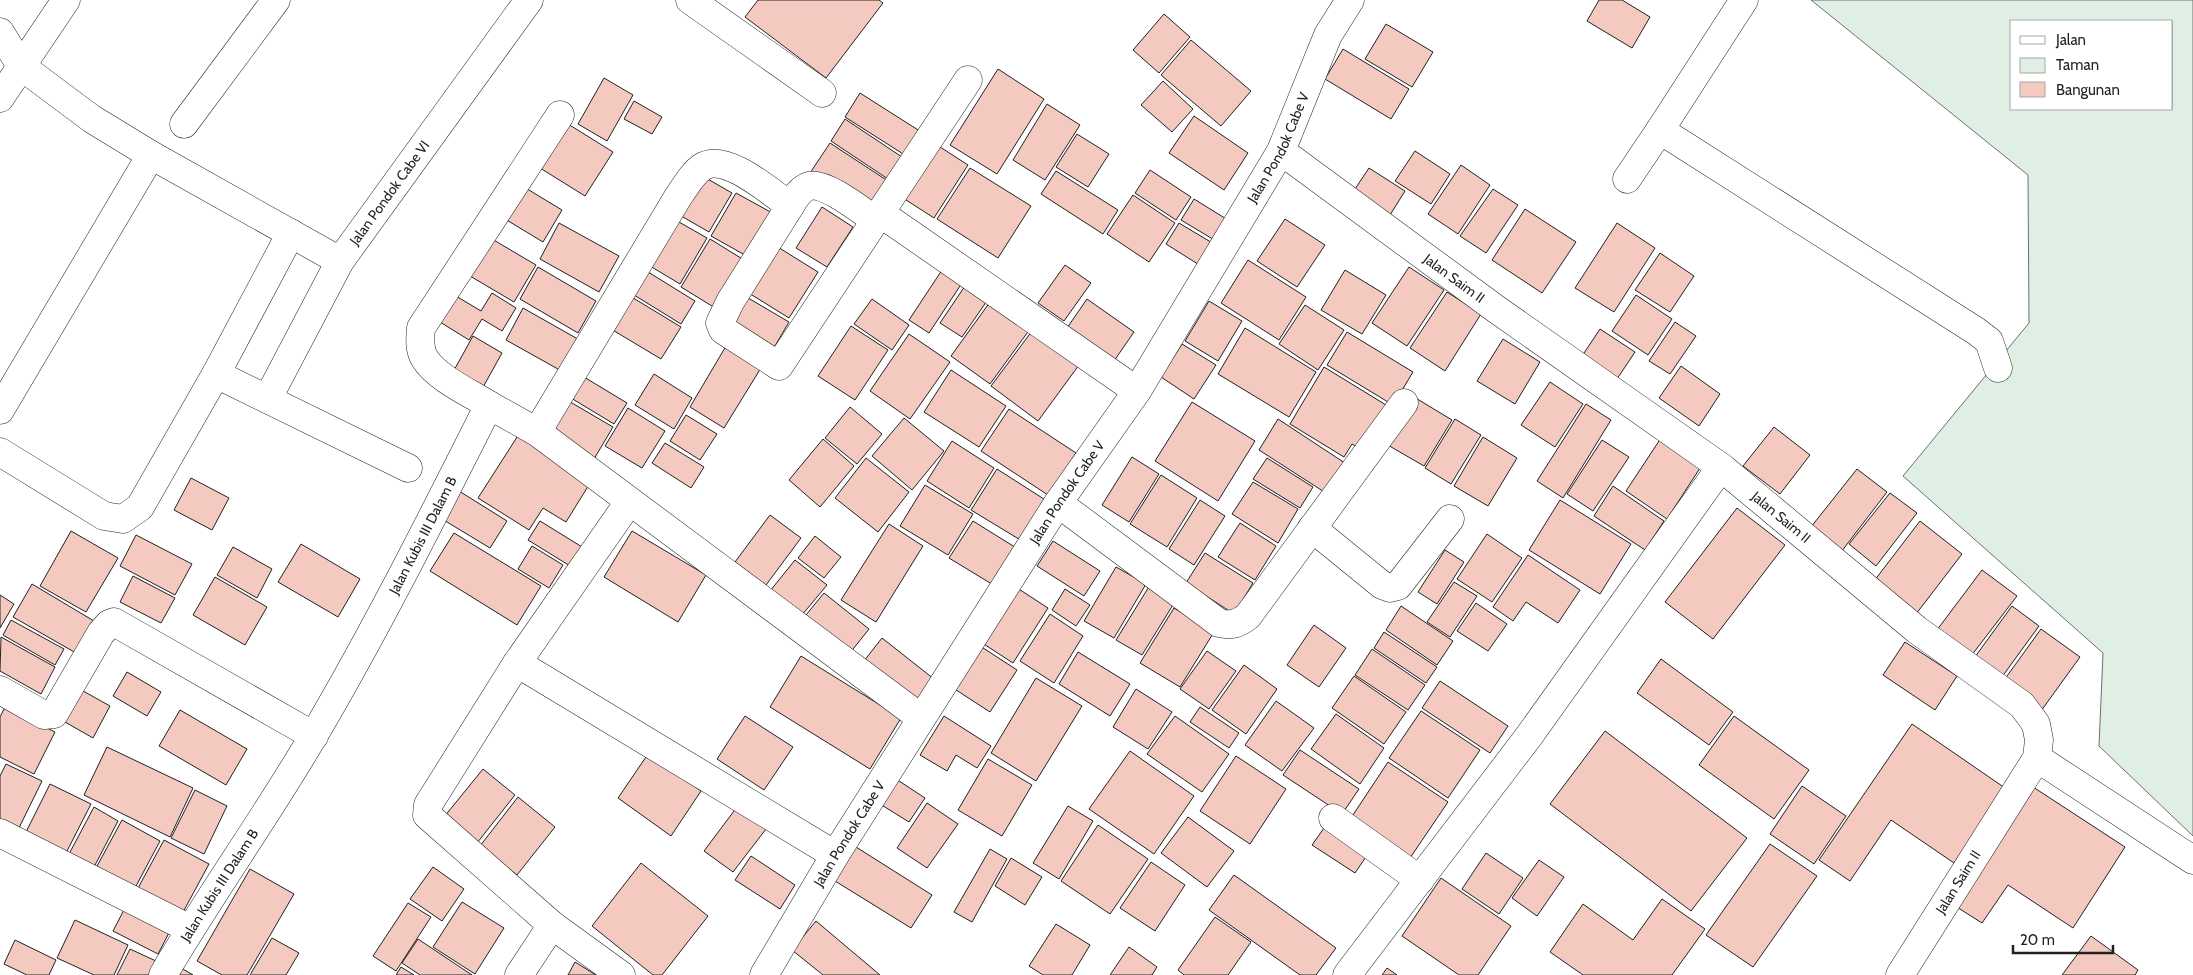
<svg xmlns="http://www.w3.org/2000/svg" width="2193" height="975" font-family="Cabin,sans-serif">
<rect width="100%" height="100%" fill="#fff"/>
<path fill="#e0efe3" stroke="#6f6f6f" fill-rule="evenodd" d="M1811,0H2193V836L2099,746L2103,653L1903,476L2029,323L2028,175ZM2012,21H2172V109H2012Z"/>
<path fill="#f3c9c0" stroke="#222" d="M758,0H879L883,3L826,78L745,17Z
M1599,0H1622L1650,17L1632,48L1587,21Z
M1164,14L1190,37L1159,73L1133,50Z
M1386,24L1433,52L1412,87L1365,59Z
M1191,40L1251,91L1221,126L1161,75Z
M1343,49L1409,89L1391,119L1325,79Z
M998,69L1044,99L997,174L950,145Z
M604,78L633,95L607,141L578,124Z
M1163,81L1193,109L1172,132L1141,105Z
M860,93L926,135L911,159L845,117Z
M634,101L662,117L652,134L624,119Z
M1047,104L1080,125L1045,180L1013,160Z
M1194,116L1248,153L1224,190L1169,153Z
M560,119L613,152L585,196L532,163Z
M845,119L908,161L894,183L831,141Z
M1077,134L1109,154L1088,187L1056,167Z
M830,143L894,185L874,216L810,173Z
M937,145L968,165L934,218L903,198Z
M1415,151L1450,174L1431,204L1395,181Z
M1461,165L1490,185L1458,234L1428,214Z
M970,168L1031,206L998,258L937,219Z
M1369,168L1405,191L1390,215L1353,192Z
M1150,170L1191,197L1176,220L1135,193Z
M1056,171L1118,210L1103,234L1041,194Z
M699,174L732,193L709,232L676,213Z
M519,184L562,210L543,242L500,216Z
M1493,189L1518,205L1486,253L1460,236Z
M736,193L776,215L752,259L711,236Z
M1133,195L1175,223L1149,262L1107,234Z
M1194,199L1228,220L1216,241L1181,220Z
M822,207L853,227L827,267L796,248Z
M1525,209L1576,242L1542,293L1492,260Z
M672,218L707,238L680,284L645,263Z
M1285,219L1325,245L1297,287L1257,261Z
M559,223L619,256L599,292L540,259Z
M1179,223L1214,244L1201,266L1166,244Z
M1617,223L1655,248L1614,312L1575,288Z
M492,239L536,265L514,302L470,276Z
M710,239L749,263L720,311L681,287Z
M773,244L818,272L789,318L744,290Z
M1660,253L1694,276L1670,312L1635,290Z
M1248,260L1306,297L1279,340L1221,303Z
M1065,265L1091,283L1064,321L1038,303Z
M538,267L596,301L578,333L520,299Z
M640,267L695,301L681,324L626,290Z
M1409,267L1444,290L1407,346L1372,323Z
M942,270L962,283L929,333L909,320Z
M1345,270L1386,295L1362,334L1321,310Z
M969,280L991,295L962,337L940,323Z
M1447,292L1481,314L1445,371L1410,348Z
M492,293L516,308L502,331L482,319L469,340L440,322L456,296L481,311Z
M625,293L681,327L661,359L606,326Z
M743,295L789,322L772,351L725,324Z
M1636,295L1672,319L1648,355L1612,331Z
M872,299L909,325L892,350L854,324Z
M1087,299L1134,332L1114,361L1067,328Z
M1209,301L1242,321L1218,361L1185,341Z
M990,302L1030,329L990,384L951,356Z
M1305,305L1344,330L1318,370L1279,344Z
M523,308L583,342L565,373L506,340Z
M1675,322L1696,336L1670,374L1649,361Z
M851,326L888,350L855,400L818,376Z
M1245,328L1316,372L1289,417L1218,374Z
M1600,329L1635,352L1615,382L1580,359Z
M1032,331L1079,365L1038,421L991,386Z
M1347,332L1413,372L1393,405L1327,365Z
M909,334L950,362L910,419L870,391Z
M473,336L502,353L482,389L453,372Z
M1503,339L1540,362L1515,404L1477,381Z
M729,341L764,363L724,428L690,407Z
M1182,344L1216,365L1194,399L1161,377Z
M1681,366L1720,394L1699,426L1659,398Z
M1324,367L1391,408L1364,451L1352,444L1344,457L1290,424Z
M951,370L1006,406L979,447L924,412Z
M654,374L692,398L674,429L635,405Z
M584,377L627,403L614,424L571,398Z
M1550,382L1583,404L1555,447L1521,425Z
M560,396L613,427L594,459L541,428Z
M1414,397L1452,420L1424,466L1386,444Z
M1192,402L1255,441L1218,501L1155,461Z
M1586,404L1611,420L1563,498L1537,481Z
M850,407L882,434L857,464L825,438Z
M628,408L665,431L642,468L605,446Z
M1009,409L1076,453L1048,495L981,451Z
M686,415L717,434L700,460L670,441Z
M904,418L944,451L912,490L872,456Z
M1278,419L1348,465L1329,495L1259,450Z
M1455,419L1481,435L1451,484L1425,468Z
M1774,427L1810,455L1780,494L1743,466Z
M519,434L592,480L566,522L543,508L529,530L478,498Z
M1483,437L1517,458L1488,506L1454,486Z
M1661,438L1702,465L1667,519L1626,491Z
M823,439L854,466L820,507L789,480Z
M1602,440L1629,457L1593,511L1567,494Z
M952,441L994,468L969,508L927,481Z
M665,443L704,467L691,488L652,463Z
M1132,457L1159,474L1129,522L1102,505Z
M866,458L909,492L878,532L835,498Z
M1267,458L1313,487L1300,508L1253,479Z
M997,469L1047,501L1022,541L971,510Z
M1857,469L1887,492L1838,556L1807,532Z
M1161,475L1197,498L1167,547L1130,524Z
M191,478L229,498L212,530L174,510Z
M1253,482L1298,509L1278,543L1232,514Z
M925,485L973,514L948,555L900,526Z
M1613,486L1664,521L1645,550L1594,516Z
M459,491L507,521L490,548L442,519Z
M1890,493L1917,513L1876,566L1849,544Z
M1200,500L1225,516L1194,565L1169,549Z
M1560,500L1631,544L1600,594L1529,550Z
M1737,508L1785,545L1713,639L1665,602Z
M770,515L801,538L766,585L735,562Z
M540,521L587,550L575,569L528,540Z
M973,521L1018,549L995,586L949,558Z
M1920,521L1962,554L1913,618L1871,585Z
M1240,523L1276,546L1255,580L1218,557Z
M889,524L923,546L876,622L841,600Z
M71,531L118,558L86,612L40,586Z
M632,531L706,575L678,622L604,577Z
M454,533L541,586L517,625L430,571Z
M1487,534L1522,558L1492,602L1457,579Z
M136,535L192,564L175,595L120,566Z
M815,536L841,557L824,578L798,558Z
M1053,541L1100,571L1084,596L1037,566Z
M301,544L360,579L338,617L278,582Z
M532,546L563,565L549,588L518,569Z
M233,547L272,569L257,598L217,575Z
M1445,550L1464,562L1437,604L1418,592Z
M1205,553L1253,583L1234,614L1186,583Z
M1528,555L1580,590L1558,623L1526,602L1513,621L1493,607Z
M795,560L827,585L797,621L766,596Z
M1116,567L1146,584L1114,638L1084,621Z
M1982,570L2017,596L1968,660L1934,634Z
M133,576L175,598L161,623L120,602Z
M215,577L267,607L245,645L193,615Z
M1454,582L1477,596L1450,637L1427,622Z
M32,584L94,621L76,653L13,617Z
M1011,584L1048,608L1013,663L976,639Z
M1150,585L1176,600L1142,655L1116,640Z
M1065,589L1090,605L1076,626L1052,610Z
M824,593L869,629L846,658L801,621Z
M0,595L14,604L0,628Z
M1476,603L1507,624L1488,651L1457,631Z
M1401,606L1453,641L1437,665L1386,630Z
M2012,606L2039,626L1999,681L1972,661Z
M1174,608L1214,632L1180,687L1140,663Z
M1050,614L1083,636L1054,683L1020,661Z
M11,620L64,649L55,665L3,635Z
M1314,625L1346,648L1319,687L1287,665Z
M2041,629L2080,657L2041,711L2002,683Z
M1384,632L1437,667L1426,683L1374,648Z
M1,637L55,667L41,694L0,671Z
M882,638L934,679L913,707L860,666Z
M1905,642L1957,676L1935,710L1883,675Z
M977,644L1017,670L990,712L950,686Z
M1372,649L1425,685L1408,710L1355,675Z
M1207,651L1236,671L1209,709L1180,689Z
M1078,652L1130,684L1110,716L1059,684Z
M801,656L901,718L870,769L770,707Z
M1661,659L1733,712L1709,745L1637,693Z
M1244,665L1277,689L1246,734L1212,710Z
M127,672L161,692L147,716L113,696Z
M1354,676L1406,712L1384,744L1332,708Z
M1036,678L1082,706L1036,781L991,753Z
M1440,681L1508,726L1490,753L1422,708Z
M76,687L110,706L93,738L58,718Z
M1136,689L1172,712L1148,749L1113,727Z
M1276,701L1314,728L1282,771L1245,745Z
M5,707L55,732L34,774L0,757V717Z
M1200,707L1239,733L1229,748L1190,722Z
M180,710L247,749L226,785L159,746Z
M1421,711L1480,750L1448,798L1389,758Z
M1336,714L1384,748L1360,784L1311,749Z
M745,716L793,747L764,790L717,759Z
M944,716L991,746L977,768L956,755L947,771L920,755Z
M1175,716L1229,754L1202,792L1147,754Z
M1734,716L1809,770L1774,819L1699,765Z
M1912,724L2005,788L1954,863L1891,820L1850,881L1819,860Z
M1605,731L1747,838L1691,911L1550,804Z
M107,747L193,788L170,837L84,795Z
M1300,750L1359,789L1342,814L1283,775Z
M1130,751L1194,796L1154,854L1089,809Z
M648,754L701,791L671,836L618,798Z
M1236,756L1286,789L1250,844L1200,811Z
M988,759L1032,785L1002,836L958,810Z
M1388,762L1448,802L1408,861L1349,821Z
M6,764L42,781L16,834L0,826V776Z
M483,769L515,795L477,843L444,817Z
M896,779L925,798L909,822L880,804Z
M50,784L91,804L66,853L25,834Z
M2030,785L2125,847L2073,928L2008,885L1982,923L1952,904Z
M1802,786L1846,816L1814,864L1770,834Z
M195,790L227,806L204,854L171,838Z
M518,797L555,827L517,875L480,846Z
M927,803L958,824L927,868L897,848Z
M1068,806L1093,821L1059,879L1033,863Z
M94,807L118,821L94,867L69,854Z
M737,807L766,829L733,872L704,851Z
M1188,817L1234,851L1207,887L1161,853Z
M122,820L160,841L135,888L96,868Z
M1329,821L1372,848L1355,873L1312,845Z
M1098,825L1148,859L1110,914L1061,881Z
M164,840L209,864L182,914L137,890Z
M1770,844L1817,876L1753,967L1706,935Z
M856,847L932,895L911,928L835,881Z
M990,849L1007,859L972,922L954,912Z
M1486,853L1523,878L1499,914L1462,889Z
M751,856L795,885L780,909L735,880Z
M1011,858L1042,877L1025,905L995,886Z
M1539,860L1564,877L1537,916L1512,898Z
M1151,862L1185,885L1155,931L1120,908Z
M641,863L708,916L662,975H653L592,926Z
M433,867L464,889L442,921L410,899Z
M250,869L294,894L247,975H222L197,961Z
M1234,875L1336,948L1316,975H1300L1209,910Z
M1441,878L1511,926L1478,975H1459L1402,936Z
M1662,899L1705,929L1672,975H1583L1550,952L1583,904L1633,940Z
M462,902L504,928L475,974L433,947Z
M408,903L431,917L396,971L373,956Z
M126,906L171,929L158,954L113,931Z
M1215,917L1251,942L1228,975H1184L1178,970Z
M75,920L128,945L114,975H94L57,958Z
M816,921L880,975H823L792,950Z
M1056,924L1090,945L1072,975H1043L1029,966Z
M2091,936L2138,970L2135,975H2062Z
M272,938L299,953L286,975H250Z
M418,939L472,975H420L402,963Z
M15,940L56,960L49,975H27L4,964Z
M1129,947L1157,967L1152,975H1110Z
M130,949L156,961L149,975H117Z
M575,962L596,975H568Z
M178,966L193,975H173Z
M401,967L414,975H396Z
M1387,968L1397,975H1382Z"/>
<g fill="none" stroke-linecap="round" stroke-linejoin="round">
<defs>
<g id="minor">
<path d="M690,0L822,93"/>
<path d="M1744,0L1660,130L1976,331L1989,341L1998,368"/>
<path d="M0,32L21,66L92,119L151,155L340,261"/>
<path d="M0,98L66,0"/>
<path d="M184,124L276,0"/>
<path id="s1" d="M1281,151L1496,309L1721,467L1917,630L2022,705L2036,724L2039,740L2037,758L1900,975"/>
<path d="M1627,179L1660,130"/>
<path d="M790,206C794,199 800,189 809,186C824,181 862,211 875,220"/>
<path d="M880,213L1137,391"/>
<path d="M216,374L291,233"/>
<path id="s2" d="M268,398L340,261L529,0"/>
<path d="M489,405L537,432L921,718"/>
<path d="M0,410L151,155"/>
<path d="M537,432L678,197C685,187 692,174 702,167C726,152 770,192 790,206L730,302L720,323L723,330L779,366L968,80"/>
<path d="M0,452L104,516L123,519L140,507L216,374L408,468"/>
<path d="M1058,503L1219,623C1231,626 1238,624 1248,616L1404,403"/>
<path d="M1312,528L1382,585L1390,588L1398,586L1450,519"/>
<path d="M517,663L835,855"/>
<path d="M0,690L44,715L54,714L101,633L109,624L114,622L314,736"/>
<path d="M2037,758L2193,860"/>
<path d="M1333,818L1420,880"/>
<path d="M0,833L190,929"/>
<path id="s3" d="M163,975C211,893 266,817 314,735C377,628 433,516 489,405C470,393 437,378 425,359C419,350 420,338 421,328L560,115"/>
<path d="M519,975L552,925"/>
<path d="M621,975L552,925L427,815L428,805L517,663L629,502"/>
<path id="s4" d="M764,975L835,855L1058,503L1137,391L1281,151L1328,35L1350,0"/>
<path d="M1347,975L1529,736L1721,467"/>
</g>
</defs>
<use href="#minor" stroke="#222" stroke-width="29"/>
<use href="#minor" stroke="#fff" stroke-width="28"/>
</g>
<g text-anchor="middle" stroke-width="4" stroke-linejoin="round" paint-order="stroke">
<g font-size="14" fill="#222" stroke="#fff">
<text dy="5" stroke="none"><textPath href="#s4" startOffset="975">Jalan Pondok Cabe V</textPath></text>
<text dy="5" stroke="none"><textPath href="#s2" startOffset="239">Jalan Pondok Cabe VI</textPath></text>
<text dy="5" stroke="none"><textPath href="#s1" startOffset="215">Jalan Saim II</textPath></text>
<text dy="5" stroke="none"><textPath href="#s4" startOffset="570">Jalan Pondok Cabe V</textPath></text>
<text dy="5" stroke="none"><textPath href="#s1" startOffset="620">Jalan Saim II</textPath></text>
<text dy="5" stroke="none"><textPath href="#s3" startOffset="511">Jalan Kubis III Dalam B</textPath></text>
<text dy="5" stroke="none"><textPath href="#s4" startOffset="165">Jalan Pondok Cabe V</textPath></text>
<text transform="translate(1958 882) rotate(-58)" y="5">Jalan Saim II</text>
<text dy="5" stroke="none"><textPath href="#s3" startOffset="106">Jalan Kubis III Dalam B</textPath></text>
</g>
</g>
<rect x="2010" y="20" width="162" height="90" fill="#ffffff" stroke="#a7a7a7"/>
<rect x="2020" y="36" width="25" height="8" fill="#ffffff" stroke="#a7a7a7"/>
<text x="2056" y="45" font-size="15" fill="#222222">Jalan</text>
<rect x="2020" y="58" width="25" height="15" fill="#e0efe3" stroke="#a7a7a7"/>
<text x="2056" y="70" font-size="15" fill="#222222">Taman</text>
<rect x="2020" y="82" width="25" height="15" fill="#f3c9c0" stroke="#a7a7a7"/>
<text x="2056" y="95" font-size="15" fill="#222222">Bangunan</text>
<path d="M2013 945v8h100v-8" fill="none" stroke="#222222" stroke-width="2.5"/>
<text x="2020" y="945" font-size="15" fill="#222222" stroke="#ffffff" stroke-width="4" paint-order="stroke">20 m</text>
</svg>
